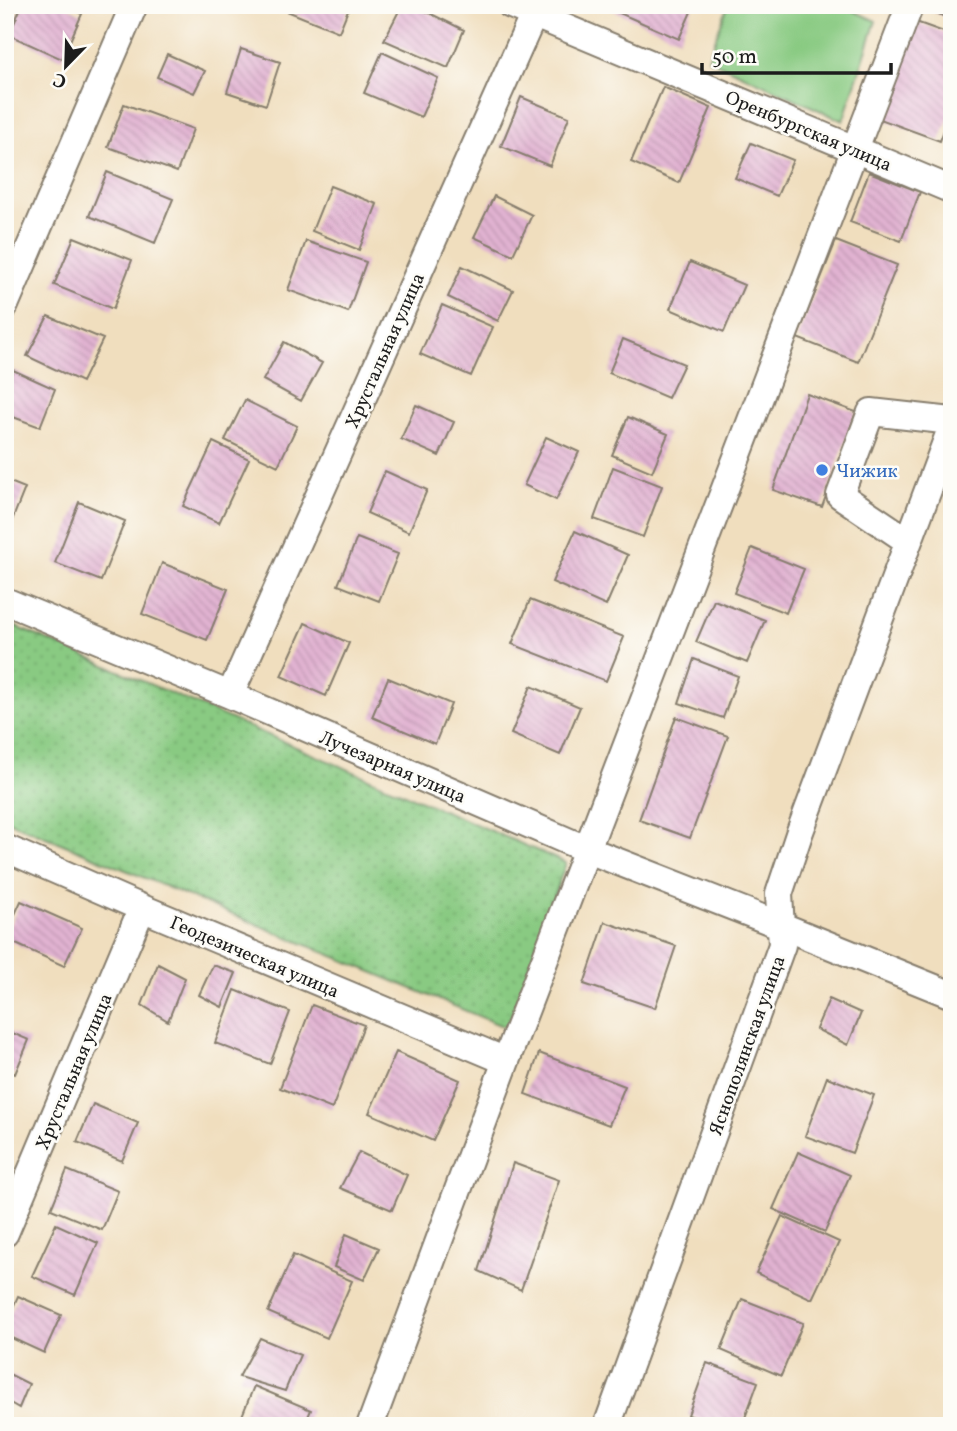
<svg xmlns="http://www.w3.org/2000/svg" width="957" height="1431" font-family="Vollkorn,serif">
<defs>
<pattern id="park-dots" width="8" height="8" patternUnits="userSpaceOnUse" patternTransform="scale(1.75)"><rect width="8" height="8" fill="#89ca82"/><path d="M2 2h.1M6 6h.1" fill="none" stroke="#76ad70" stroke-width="1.8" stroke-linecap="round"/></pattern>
<pattern id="building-back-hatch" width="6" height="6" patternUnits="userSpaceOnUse" patternTransform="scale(1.75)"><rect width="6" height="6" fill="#e1b2d1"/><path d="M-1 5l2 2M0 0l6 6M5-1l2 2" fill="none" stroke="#c098b3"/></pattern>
</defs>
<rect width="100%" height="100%" fill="#fdfcf7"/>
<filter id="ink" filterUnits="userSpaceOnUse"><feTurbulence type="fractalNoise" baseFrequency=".0143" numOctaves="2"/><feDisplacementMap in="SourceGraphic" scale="14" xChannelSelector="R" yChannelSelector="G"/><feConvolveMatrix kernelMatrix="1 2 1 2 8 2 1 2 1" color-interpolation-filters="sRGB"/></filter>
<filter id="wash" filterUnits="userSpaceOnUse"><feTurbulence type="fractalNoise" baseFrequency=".00686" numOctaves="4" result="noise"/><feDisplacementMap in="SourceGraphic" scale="28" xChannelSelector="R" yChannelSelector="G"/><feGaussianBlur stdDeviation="1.57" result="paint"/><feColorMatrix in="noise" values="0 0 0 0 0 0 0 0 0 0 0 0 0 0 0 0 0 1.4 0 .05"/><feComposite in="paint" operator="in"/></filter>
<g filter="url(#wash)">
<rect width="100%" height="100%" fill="#f0debe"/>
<path fill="#89ca82" stroke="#52734f" stroke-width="2" d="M728,5H841L876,21L843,121L708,59Z"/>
<path fill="url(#park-dots)" stroke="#52734f" stroke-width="2" d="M5,622L566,863L507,1028L5,820Z"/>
<g id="blocks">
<path fill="url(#building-back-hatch)" d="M22,5H63L82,14L62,59L9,35Z
M272,5H350L339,32Z
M402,5H413L464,30L448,68L384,40Z
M601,5H694L679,39Z
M926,5H952V19L925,9Z
M916,22L952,35V109L940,141L880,119Z
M241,49L280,62L266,105L227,92Z
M382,52L438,78L421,117L364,93Z
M167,54L205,71L194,93L157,77Z
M663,87L711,108L679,183L631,162Z
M521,97L569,117L550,166L501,146Z
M124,104L193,129L177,172L108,147Z
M751,143L793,160L777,196L735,178Z
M107,172L173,199L155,243L89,216Z
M869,172L920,192L901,241L850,222Z
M330,186L377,204L359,250L312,231Z
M494,196L532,215L513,255L474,237Z
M74,237L132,260L113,309L54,285Z
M306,241L366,262L348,312L288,290Z
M836,241L897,265L858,362L797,338Z
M690,262L744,285L724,332L670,309Z
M462,266L513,290L498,321L448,297Z
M442,305L493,327L471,376L420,354Z
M48,316L103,339L82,382L27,356Z
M623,339L684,364L668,398L609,373Z
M284,342L322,363L301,401L263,380Z
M13,370L55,389L40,427L5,414V387Z
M807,394L856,412L822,507L773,490Z
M245,400L297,426L278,466L225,440Z
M416,405L454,422L439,456L401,439Z
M628,417L668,434L652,472L612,455Z
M546,437L579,452L556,500L524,485Z
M213,442L249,459L219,523L183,506Z
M613,467L662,486L643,537L594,519Z
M385,471L427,490L409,532L367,513Z
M5,480L25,488L5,538Z
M79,502L125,521L101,581L55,563Z
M575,531L628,555L606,606L552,582Z
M357,538L398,554L379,601L338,585Z
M752,548L804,569L786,613L734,593Z
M162,563L228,589L207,640L142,614Z
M530,600L624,637L606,681L512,644Z
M714,600L765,620L747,663L696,642Z
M305,623L349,643L326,696L281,676Z
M694,659L738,676L723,718L679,703Z
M388,678L451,704L435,744L372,717Z
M531,686L580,707L560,755L511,734Z
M676,717L728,736L690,838L639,820Z
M21,901L82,928L64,966L5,939V936Z
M605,922L676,946L655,1008L584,984Z
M158,964L185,978L168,1021L142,1005Z
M213,965L236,973L222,1007L199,995Z
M235,990L290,1012L270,1064L215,1043Z
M829,999L861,1013L848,1045L816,1029Z
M312,1005L364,1025L332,1109L280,1088Z
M5,1030L29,1040L15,1074L5,1070Z
M396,1052L460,1080L433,1141L369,1113Z
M539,1053L625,1086L609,1125L525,1094Z
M827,1077L874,1095L852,1153L805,1136Z
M93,1104L138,1123L122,1161L77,1142Z
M359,1152L407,1175L392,1210L340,1188Z
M798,1152L850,1175L825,1232L773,1209Z
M513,1163L559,1180L521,1290L479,1271Z
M67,1170L118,1191L102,1230L51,1209Z
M782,1216L839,1242L812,1299L756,1273Z
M56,1224L98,1243L75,1295L32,1276Z
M346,1234L379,1248L364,1280L334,1267Z
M293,1255L352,1281L327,1338L268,1312Z
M18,1296L61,1315L44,1353L5,1335V1325Z
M742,1299L803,1323L781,1376L721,1350Z
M260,1338L300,1355L285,1391L239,1377Z
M707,1363L758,1382L742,1426H717L688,1415Z
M5,1372L29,1384L19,1408L5,1400Z
M254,1386L311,1410L304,1426H238Z"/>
</g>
</g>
<g filter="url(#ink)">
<use href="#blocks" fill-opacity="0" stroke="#867d6d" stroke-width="2"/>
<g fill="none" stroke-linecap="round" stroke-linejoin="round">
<defs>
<path id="minor" d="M511,5L952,190
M5,305L134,5
M908,541L840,495L871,412L952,421
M5,601L230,695L588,850L782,926L952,995
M230,695L538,5
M5,848L142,908L506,1061
M5,1233L142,908
M370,1426L506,1061L910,5
M607,1426L782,945L779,894L799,834L952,426"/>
</defs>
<use href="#minor" stroke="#867d6d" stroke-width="30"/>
<use href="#minor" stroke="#fff" stroke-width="26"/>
</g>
</g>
<circle fill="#3f7fe0" stroke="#fdfcf7" stroke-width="2.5" cx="822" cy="470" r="7"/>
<g text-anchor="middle" stroke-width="5" stroke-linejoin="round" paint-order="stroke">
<g font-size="19" fill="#1c1c1c" stroke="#fdfcf7">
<text transform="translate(809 130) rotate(23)" y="7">Оренбургская улица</text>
<text transform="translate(384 350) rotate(-66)" y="7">Хрустальная улица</text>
<text transform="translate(393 766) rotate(23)" y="7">Лучезарная улица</text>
<text transform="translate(255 956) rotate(23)" y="7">Геодезическая улица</text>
<text transform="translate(746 1045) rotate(-70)" y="7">Яснополянская улица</text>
<text transform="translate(73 1071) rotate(-67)" y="7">Хрустальная улица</text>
</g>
<g font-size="19" fill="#366cbe" stroke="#fdfcf7" text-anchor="start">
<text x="836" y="477">Чижик</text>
</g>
</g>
<rect width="957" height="1431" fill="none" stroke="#fdfcf7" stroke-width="28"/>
<g transform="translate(66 66) rotate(203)" stroke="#fdfcf7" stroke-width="5" paint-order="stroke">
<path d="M0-5L12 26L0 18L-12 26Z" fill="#1c1c1c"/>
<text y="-10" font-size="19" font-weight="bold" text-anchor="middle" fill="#1c1c1c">С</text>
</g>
<path d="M702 63v10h189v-10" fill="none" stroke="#1c1c1c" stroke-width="3.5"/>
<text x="712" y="63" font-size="21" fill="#1c1c1c" stroke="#fdfcf7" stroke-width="5" paint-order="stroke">50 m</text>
</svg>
